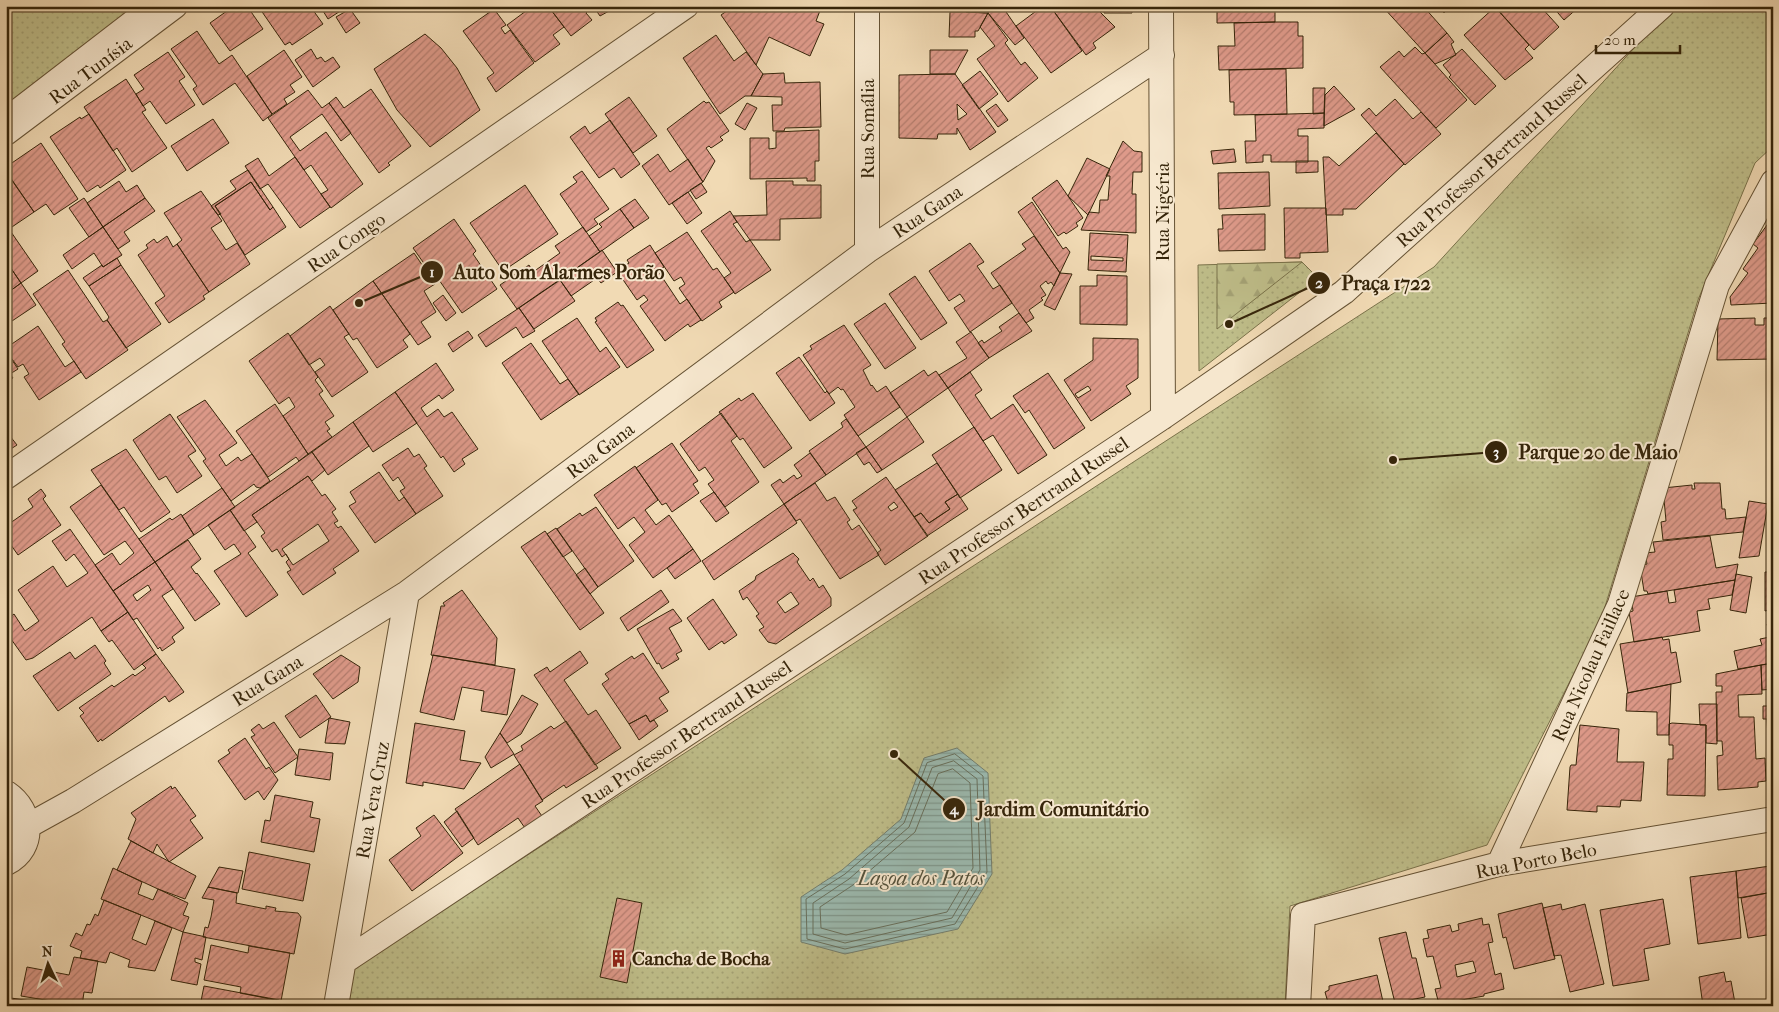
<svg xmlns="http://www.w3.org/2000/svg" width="1779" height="1012" font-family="'IM FELL French Canon',serif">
<defs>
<pattern id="green-dots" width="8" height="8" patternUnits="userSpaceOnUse" patternTransform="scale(1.25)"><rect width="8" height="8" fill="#bfbe8a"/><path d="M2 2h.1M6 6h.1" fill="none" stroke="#a5a376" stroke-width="1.8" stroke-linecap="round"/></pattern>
<pattern id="forest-firs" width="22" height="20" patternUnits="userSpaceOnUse" patternTransform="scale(1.25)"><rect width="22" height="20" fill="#bfbe8a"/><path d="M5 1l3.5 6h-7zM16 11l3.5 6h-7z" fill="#a5a376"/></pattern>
<pattern id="water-rules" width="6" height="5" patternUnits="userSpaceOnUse" patternTransform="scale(1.25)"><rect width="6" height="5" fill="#9bbab0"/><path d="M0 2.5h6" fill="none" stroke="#7f978d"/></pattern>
<pattern id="building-hatch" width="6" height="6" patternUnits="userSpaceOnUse" patternTransform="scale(1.25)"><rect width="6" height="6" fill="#de9a8a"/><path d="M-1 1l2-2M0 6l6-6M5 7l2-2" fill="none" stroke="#b57d6f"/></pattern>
</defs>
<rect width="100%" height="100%" fill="#f1dab4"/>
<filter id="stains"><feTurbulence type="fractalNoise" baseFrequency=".004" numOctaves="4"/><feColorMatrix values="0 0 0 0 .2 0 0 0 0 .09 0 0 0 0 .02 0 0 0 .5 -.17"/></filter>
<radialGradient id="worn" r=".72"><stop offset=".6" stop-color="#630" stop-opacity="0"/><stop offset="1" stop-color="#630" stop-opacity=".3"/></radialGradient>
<path fill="url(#green-dots)" stroke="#7a724a" d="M6,6H150L6,117Z
M1688,6H1773V146L1755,163L1698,300L1601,620L1487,845L1290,906L1285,1006H348L355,967L1434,267L1667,12Z
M1302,262L1318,278L1199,371L1198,265Z"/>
<path fill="url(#forest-firs)" stroke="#7a724a" d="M1302,262L1217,329V264Z"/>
<path fill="url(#water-rules)" stroke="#737e6e" d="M957,748L988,773L992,874L958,929L845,954L801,942V897L842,870L901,819L924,758Z"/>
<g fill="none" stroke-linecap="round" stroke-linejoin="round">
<path stroke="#68705d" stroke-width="1" d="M955,754L983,776L987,872L955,924L845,949L807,939L806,899L845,874L904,823L927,763Z
M954,761L977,779L980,870L952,918L845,943L813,934V903L849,879L909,827L932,768Z
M953,769L970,783L973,868L947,912L846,935L821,928L820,907L853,885L915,832L938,774Z"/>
</g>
<path fill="url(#building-hatch)" stroke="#36250a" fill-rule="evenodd" d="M234,6H247L263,29L230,51L210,23Z
M258,6H310L323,24L292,45L290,42L285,45Z
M320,6H343L345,8L328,19Z
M541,6H548L564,27L553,35L560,44L535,62L507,25L530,8L533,12Z
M548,6H593L586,13L592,20L571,36Z
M593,6H618L600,16Z
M734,6H817L821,8L816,21L824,24L810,56L769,37L756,65L721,15Z
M912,6H939V10L912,9Z
M966,6H991L988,13L966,12Z
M991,6H1002L1024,38L1015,45L988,13Z
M1043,6H1050L1082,51L1051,73L1016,26Z
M1050,6H1094L1115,27L1093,43L1096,48L1086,55Z
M1094,6H1132V13H1104V8Z
M1217,6H1275V22L1217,23Z
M1423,6L1447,33L1425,53L1382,6Z
M1438,6H1451L1444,13Z
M1503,6H1540L1559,27L1534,50L1498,10Z
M1552,6H1580L1564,20Z
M1495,7L1529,45L1525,49L1533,58L1505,80L1464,35Z
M350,9L360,23L346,33L336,17Z
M494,9L506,25L501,28L505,34L510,30L534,63L496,92L487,78L494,73L463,31Z
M950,12H966L988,13L978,31H975V37H949Z
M988,13L1008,40L1005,43L1021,65L1025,62L1038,78L1008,102L977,59L995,46L980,27Z
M1275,22H1298V36H1303V68L1219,70L1218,46H1235L1234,23Z
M197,31L219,64L232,55L272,114L263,121L235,83L203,105L193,89L197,86L171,49Z
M1447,33L1454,42L1451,44L1456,55L1435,64L1425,53Z
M425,34L441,48L457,68L480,110L430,147L397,110L374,69Z
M716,35L734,61L746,52L763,74L751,96H745L720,114L683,58Z
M1415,47L1422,54L1425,53L1467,100L1436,128L1380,67L1399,51L1404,57Z
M311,49L317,59L321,57L325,62L333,57L340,67L313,87L295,60Z
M1462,49L1496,86L1475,105L1449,77L1451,75L1443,65Z
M284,50L302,77L290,85L295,92L284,99L287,104L272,114L247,76Z
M930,50H968L955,74H930Z
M168,52L185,77L179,81L195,105L166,124L150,101L143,106L136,94L144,89L134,75Z
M1286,69L1287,114L1234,115V102H1230L1229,70Z
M980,71L998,94L979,109L962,85Z
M784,73L785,83L820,82L821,127L785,128L784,131H773L772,105H782V97L751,96L763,74Z
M955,74L996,132L970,150L957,128V134H938L937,139L899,138V75ZM957,104L967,114L958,120Z
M126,79L146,110L142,112L167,148L132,172L117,148L113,151L84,107Z
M1334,86L1355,109L1324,126L1325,95Z
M1313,88H1325L1324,113L1313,114Z
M371,89L411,146L388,163L390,165L379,173L329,103L336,97L344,108Z
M308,90L322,108L329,103L351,133L341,141L322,114L290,137L300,151L326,132L363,184L331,208L321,194L328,190L311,165L304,170L268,118Z
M629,97L657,136L633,153L605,114Z
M1395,99L1413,119L1421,112L1441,134L1405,165L1361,115L1369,108L1376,116Z
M704,101L706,103L709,102L729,131L720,137L723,140L711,148L709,146L706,148L715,161L703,182L667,129Z
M747,103L757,108L745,130L735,124Z
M996,104L1008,120L998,127L986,111Z
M1324,113V128L1298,129V136H1308V162H1271V155H1263V162L1246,163L1245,141H1256L1255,115Z
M89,114L126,170L100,188L98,185L87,192L50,137L80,117L81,119Z
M213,119L229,143L187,171L171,146Z
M610,120L640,164L621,178L614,168L599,178L570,137L585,126L590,134Z
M819,130V161H815V181H807V178L750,179V138H769V149L776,148V132Z
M1376,133L1404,164L1356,209H1343V215H1326L1323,157H1329L1339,166Z
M1123,141L1134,151L1142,152V172H1133L1132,194H1136V233L1081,230L1089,212L1099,213L1100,200H1108L1110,176H1106Z
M41,143L78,199L54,215L46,204L34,212L6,172V167Z
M1234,149L1236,162L1213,164L1211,151Z
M658,154L670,172L688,159L703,182L669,205L642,166Z
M295,157L330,207L300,228L268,184L260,189L245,166L258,158L269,176Z
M1087,158L1110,169L1088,215L1068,196Z
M1296,161H1318V172L1296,173Z
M248,170L273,207L270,210L251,182L215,206L221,214L218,215L211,206L236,189L230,181Z
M582,171L609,209L594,219L598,224L586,232L560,194L577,182L573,177Z
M1269,172L1270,206L1219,209L1218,173Z
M8,174L34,212L9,229L38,271L21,283L6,261V175Z
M1057,180L1083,218L1076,223L1078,226L1066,234L1064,232L1058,236L1032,198Z
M119,181L126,192L137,185L145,198L103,227L87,203Z
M766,181H793V185H821V218L780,219V240H750L733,216L767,215Z
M251,182L270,210L273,207L286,227L245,255L215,206Z
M701,183L707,192L696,199L690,190Z
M525,185L558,234L503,271L470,223Z
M201,191L222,221L211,228L226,250L237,243L250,264L209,292L177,244L182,240L164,213Z
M688,192L702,213L687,224L672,203Z
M84,198L103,227L89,237L69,208Z
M145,198L155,211L124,232L130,241L118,249L103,227Z
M635,199L649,218L634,228L620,209Z
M1032,202L1063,249L1066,247L1070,252L1060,273L1018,212Z
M1284,208H1326L1328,252L1300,253V258H1285Z
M620,209L634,228L600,252L589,236L602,227L599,224Z
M730,211L737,222L733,224L746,242L750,240L771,270L735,294L724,278L731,273L701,231Z
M1265,214V250L1219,251L1218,229H1223L1222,215Z
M1773,217V303L1731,305L1730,297L1748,273L1743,269L1758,248L1753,244Z
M454,219L476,251L473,254L497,289L462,313L430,267L428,269L413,248Z
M103,227L122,255L103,267L94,253L72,269L63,255Z
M583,227L600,252L517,309L500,285L529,265L533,272L560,253L555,246Z
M687,232L713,270L717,268L734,292L719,302L722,307L702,321L679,288L685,284L681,277L674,281L655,253Z
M1090,233L1128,235L1126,272L1088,270ZM1091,256L1123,258V261L1091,260Z
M167,236L173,247L177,244L209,292L203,296L205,299L169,323L155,303L165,296L138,255L148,248L146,245L154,239L157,243Z
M1034,236L1060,273L1054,286L1051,282L1048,284L1046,281L1040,286L1046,295L1041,298L1043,300L1029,310L1034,318L1026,323L991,273L1026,249L1022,244Z
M970,243L984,262L977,266L993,289L1000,285L1012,303L970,332L954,308L965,301L960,294L949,301L929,271Z
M650,245L664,267L658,271L680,304L687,299L701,320L690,327L688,324L665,341L640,306L648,300L644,295L637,300L617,271L629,263L627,260Z
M602,250L617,272L601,283L597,278L571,296L560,280Z
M414,253L435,284L424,291L436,312L421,322L431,337L418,345L373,281Z
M117,258L121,265L89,286L83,278L102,265L103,267Z
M6,261L21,283L6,294Z
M121,265L161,324L126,348L107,320L109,317L89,286Z
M68,270L103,322L107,320L128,350L86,379L62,344L65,342L33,294Z
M1060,273L1072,274L1055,310L1044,305Z
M1097,275L1127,276V325L1080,324V286H1097Z
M915,276L947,323L921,340L889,294Z
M560,280L575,301L534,329L519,308Z
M373,281L410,334L403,340L408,347L377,368L357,338L353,340L333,310Z
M21,283L36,305L6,325V294Z
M443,295L456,313L446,321L433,303Z
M618,302L621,306L623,305L654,350L627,368L595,322L597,321L595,318Z
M885,303L916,348L885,369L854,324Z
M330,306L349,334L344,337L368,372L332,397L315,372L325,365L320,358L309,365L290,336Z
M519,308L535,331L523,338L516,327L486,347L478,335Z
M1019,313L1032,331L989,358L978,343L982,340L984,343L1002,331L999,327Z
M577,318L600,352L606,347L620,367L579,395L542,341Z
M1755,318V325H1764V318H1773V359L1717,360L1718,319Z
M844,325L871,365L863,370L871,386L872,385L877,392L886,386L900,407L858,436L844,415L855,407L843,389L841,390L838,387L829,394L803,355L812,349L810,346Z
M38,326L65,367L74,361L81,372L39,400L24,377L29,374L23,364L18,367L6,351V348Z
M468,331L473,338L453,352L448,344Z
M971,332L989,358L948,388L939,375L967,358L956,342Z
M288,333L318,377L315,380L323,391L319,394L334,416L325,422L330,429L327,431L332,437L308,454L283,416L295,407L289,397L279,404L249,361Z
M1093,338L1138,339V378L1126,386L1131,394L1091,421L1064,380L1093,360ZM1088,386L1091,390L1078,398L1075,394Z
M531,343L560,384L568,379L579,394L541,420L502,363Z
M6,351L18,369L10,374L13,378L6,382Z
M799,357L825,393L827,391L835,403L810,421L776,373Z
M436,363L454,390L442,399L439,395L421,408L427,417L438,409L444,417L452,412L478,449L462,459L465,464L454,472L443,456L441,458L395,392Z
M924,370L928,376L936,371L948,388L907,417L890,393Z
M970,372L982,390L975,395L991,419L1013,404L1047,455L1018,474L993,435L983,441L948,388Z
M1048,373L1085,428L1054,449L1029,410L1025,413L1013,396Z
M395,392L417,423L373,452L353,422Z
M753,393L792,448L764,468L743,438L740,440L719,412L739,398L741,401Z
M205,400L237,443L219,455L226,466L238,457L241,461L252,454L270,481L260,488L256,487L254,484L231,501L203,461L206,459L177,417Z
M275,404L308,454L299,461L296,457L268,477L236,431Z
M721,413L737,436L731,441L759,482L725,507L708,484L714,480L705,467L699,471L680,444Z
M170,414L196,451L188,456L202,476L177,493L166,476L159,480L133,440Z
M907,417L924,442L882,470L866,447Z
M846,419L866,447L826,475L809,451L843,427L841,423Z
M353,422L369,446L328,475L312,452Z
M974,427L1002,470L960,498L932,455Z
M6,431L17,445L6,452Z
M672,443L698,481L693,484L699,493L672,512L666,503L662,505L636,468Z
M866,447L882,470L877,473L869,462L864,465L856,453Z
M408,448L414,457L419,454L427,466L424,468L443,496L416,514L400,491L405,488L398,477L393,481L382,465Z
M126,449L170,512L141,532L124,507L119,510L91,470Z
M312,452L325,470L312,481L308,476L252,515L257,522L244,531L230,510Z
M810,453L826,475L784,504L771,485L780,479L783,483L794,475L797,479L802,476L794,465Z
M937,463L958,494L945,502L950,509L929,523L921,513L914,517L895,490Z
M635,466L658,500L645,510L656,525L669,515L693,549L653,578L629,545L645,532L634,517L618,529L594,495Z
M379,472L399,501L404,497L416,514L375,543L349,506L356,502L350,492Z
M308,476L322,496L325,494L336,509L332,512L338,521L334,523L338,528L341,526L359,551L333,569L336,573L303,595L287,572L291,570L286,562L289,559L286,554L282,557L277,549L272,552L261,536L265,533L252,515Z
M886,477L928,536L885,565L877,553L881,550L853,510L857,508L852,501ZM894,502L898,507L891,511L888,507Z
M815,483L827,501L835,497L850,520L847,522L852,530L859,525L879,555L840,579L800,519L796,521L784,504Z
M1694,483H1720L1722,509H1725L1726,519L1746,517L1743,532L1663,540L1661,522L1666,521L1663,488L1692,485V489H1695Z
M101,485L155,562L113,591L95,565L112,553L120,565L134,553L125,541L104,555L70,507Z
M222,488L235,507L194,535L182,516Z
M41,489L46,496L43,499L61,525L18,555L6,538V526L33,507L28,499Z
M714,492L729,513L716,522L700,501Z
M958,494L968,509L927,536L914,517L921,513L929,523L950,509L945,502Z
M1749,501L1768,504L1759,556L1739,558Z
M784,504L797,523L714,580L702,561Z
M596,507L634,561L598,587L557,529L580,513L582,516Z
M230,510L256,547L248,553L278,595L246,617L214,571L241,554L234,544L225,550L208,525Z
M181,514L194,535L155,562L139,539L170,518L172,520Z
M318,524L329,541L293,565L282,549Z
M556,528L572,551L563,557L547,534Z
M70,529L128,612L101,631L92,617L33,658L26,660L6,632V620L14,614L25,631L39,621L18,590L53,566L67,587L88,573L74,554L66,561L52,541Z
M545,531L604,613L580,630L521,547Z
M1710,536L1716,568L1738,564L1735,580L1648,594L1647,591H1644L1640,566L1647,564L1645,553L1655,552L1653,542Z
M188,540L201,559L191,567L196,574L197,573L220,604L195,621L155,562Z
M693,549L701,561L675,579L667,568Z
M793,553L799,559L797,562L810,581L813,578L819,588L823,585L831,598V606L776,644L768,642L759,630L764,627L756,616L759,614L747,597L743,600L739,591L755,580L756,576Z
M155,562L173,589L162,596L184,628L172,637L175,642L162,651L160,647L158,649L137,618L133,620L113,591ZM148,585L151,590L137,601L133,595Z
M585,568L598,587L590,594L576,575Z
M1765,572H1773V609L1765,611Z
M1736,574L1752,577L1746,613L1730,610Z
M1735,580L1732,595L1708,599L1710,609L1697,611L1700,631L1634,642L1629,612L1633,611L1631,597L1667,591L1669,603L1676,602L1674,590Z
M462,590L497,638L495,665L431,655L441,606H445L443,603Z
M661,590L669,602L628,631L620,618Z
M791,592L799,604L785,613L777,602Z
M713,599L737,635L724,644L722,641L709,650L687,618Z
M673,609L682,621L669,628L682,651L676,654L679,659L662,669L659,663L657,664L637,629Z
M128,612L156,654L134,670L112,640L109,642L101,631Z
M1773,622V663L1738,669L1734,651L1762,645L1760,639L1770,637L1767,624Z
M1662,637L1663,640L1669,639L1671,653L1676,652L1681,682L1628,693L1620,644Z
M95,645L106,661L104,663L111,674L58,711L33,676L70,652L75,659Z
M580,651L588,663L564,680L588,715L596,710L621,748L595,765L534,675L547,667L550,672Z
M643,653L669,692L659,698L668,711L650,722L646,715L629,724L602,684L609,679L605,674L632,656L634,659Z
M156,654L184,692L169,702L165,696L102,741L101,739L98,742L80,716L84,713L79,708L112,685L114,687L133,674L135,676L146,668L142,664Z
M341,655L360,667L358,682L333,699L313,674Z
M433,655L515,669L507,715L481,711L484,691L462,687L454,720L420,712Z
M1773,663V689L1762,690L1761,665Z
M1761,665L1762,694L1738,695L1739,717H1754L1756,759L1765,758L1766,781L1758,782V787L1718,790L1717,756L1723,755L1722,741H1717L1716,692H1722V686H1716V674Z
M1671,684L1669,735H1657V712L1626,711L1627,693Z
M316,695L331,717L300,738L285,716Z
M522,695L538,704L521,734L507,743L500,733Z
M1699,704H1717V744L1706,743V725H1700Z
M1763,706H1773V773L1770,774L1767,719H1763Z
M646,715L650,722L654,720L658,726L639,740L629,724Z
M329,718L350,722L345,744L325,743Z
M566,721L598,768L566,788L564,785L542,800L514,755L523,750L521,746L551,726L554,729Z
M274,722L298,757L275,773L251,737L255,735L251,730L259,724L263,729Z
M415,723L465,731L460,760L481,763L464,789L423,782V786L406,783Z
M1672,723L1706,725L1705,796L1667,795L1668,759H1673V745H1669V724Z
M1580,725L1619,729L1617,762H1644L1641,801L1621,800L1620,807L1597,806V812L1567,810L1570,767L1571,765H1576Z
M500,733L514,754L491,768L485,757Z
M245,738L266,769L269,767L278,780L264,800L258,791L245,800L218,761L230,753L228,750Z
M299,749L333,753L330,780L295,775Z
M520,764L543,801L535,806L544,819L527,831L518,818L478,845L455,809Z
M171,786L172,789L175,787L196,816L190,820L203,838L169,862L157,844L153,853L128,839L136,819L131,813Z
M275,795L313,802L310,817L320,819L314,852L261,842L265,820L270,821Z
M457,811L474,838L462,847L444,822Z
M434,815L463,853L412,891L389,860L421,836L416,828Z
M131,841L196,876L185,899L158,889L117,870Z
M1773,849V892L1738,898L1736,871L1770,866L1768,850Z
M249,852L310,864L303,901L242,889Z
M219,867L243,871L238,893L208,887Z
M113,868L142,882L138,894L153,900L158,889L188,903L183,915L189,917L183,932L101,899Z
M1736,871L1741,938L1698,944L1690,877Z
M208,887L237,893L236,903L266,909V906L276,908L275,911L298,913L301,917L294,954L203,937L205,927L208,928L211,917L214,900L202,898Z
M1773,892V934L1748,938L1741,898Z
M617,898L642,903L627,983L600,977Z
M1663,899L1670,944L1644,949L1649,980L1613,986L1600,910Z
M104,900L141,915L132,939L146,945L155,921L172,928L155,971L128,967L130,960L110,952L106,963L80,958L82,951L70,946L76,933L82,936L87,924L90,925L95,914L98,916Z
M1542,903L1555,959L1514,969L1506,937L1503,938L1498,914Z
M1561,904L1562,910L1585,904L1604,984L1570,992L1561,955L1554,956L1543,908Z
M1482,918L1483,925L1489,924L1493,942L1488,943L1495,975L1501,973L1504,989L1484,994V996L1439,1004L1435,989L1441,988L1433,956L1427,957L1423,939L1429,938L1427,930L1450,925L1452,932L1459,930L1458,924Z
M183,932L206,937L202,960L195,958V962L201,964L197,985L171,980Z
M1406,932L1412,958H1416L1425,997L1395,1003L1379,938Z
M211,945L248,953L249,946L290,953L281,1001L240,993L241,987L204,980Z
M74,957L98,961L92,993L84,992L82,1006L21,996L27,967L69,975Z
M1473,961L1476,972L1457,977L1455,965Z
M1724,972L1726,982L1731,981L1735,1003L1703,1006L1699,977Z
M1377,975L1384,1006H1373L1372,1002L1357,1006H1329L1325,992L1329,990V986Z
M204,986L279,1000L278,1006H200Z
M11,998L31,1001L30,1006H10Z
M1745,1001V1006H1718L1735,1003Z"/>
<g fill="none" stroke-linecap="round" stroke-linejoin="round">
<defs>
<path id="pedestrian" d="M6,117L150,6"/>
<path id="minor" d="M1161,6L1163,417
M6,133L175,6
M867,251V6
M6,477L686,6
M26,827L73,801L407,593L867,251L1162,55
M1499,864L1620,604L1717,285L1773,182
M345,961L1163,417L1344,292L1662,6
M336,1006L407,593
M1298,1006L1303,915L1499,864L1773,819"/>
<path id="tertiary" d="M6,795C30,811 34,847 6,861"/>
</defs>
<use href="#pedestrian" stroke="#655234" stroke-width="21"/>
<use href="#minor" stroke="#655234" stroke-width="26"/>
<use href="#tertiary" stroke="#655234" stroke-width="30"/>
<use href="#pedestrian" stroke="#f6e7ce" stroke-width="19"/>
<use href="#minor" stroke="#f6e7ce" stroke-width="24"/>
<use href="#tertiary" stroke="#f6e7ce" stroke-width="28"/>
</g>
<defs>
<symbol id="building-bare" viewBox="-9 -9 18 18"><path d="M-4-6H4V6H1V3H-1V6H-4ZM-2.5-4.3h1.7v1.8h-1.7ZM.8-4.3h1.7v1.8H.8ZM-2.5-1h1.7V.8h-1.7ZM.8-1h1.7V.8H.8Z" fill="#8f2418" stroke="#f6e7ce" stroke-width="2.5" paint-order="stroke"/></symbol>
</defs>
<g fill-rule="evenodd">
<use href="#building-bare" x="606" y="946" width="25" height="25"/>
</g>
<g text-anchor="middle" stroke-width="4" stroke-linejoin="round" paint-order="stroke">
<g font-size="19" fill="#36250a" stroke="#f6e7ce">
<text transform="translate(90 70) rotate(-37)" y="7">Rua Tunísia</text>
<text transform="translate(867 129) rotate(-90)" y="7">Rua Somália</text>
<text transform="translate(1491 160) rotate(-42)" y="7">Rua Professor Bertrand Russel</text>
<text transform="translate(927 211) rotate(-34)" y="7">Rua Gana</text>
<text transform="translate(1162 212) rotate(-90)" y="7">Rua Nigéria</text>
<text transform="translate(346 242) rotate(-35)" y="7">Rua Congo</text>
<text transform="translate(600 450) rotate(-37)" y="7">Rua Gana</text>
<text transform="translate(1023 510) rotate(-34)" y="7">Rua Professor Bertrand Russel</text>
<text transform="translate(1590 665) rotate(-66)" y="7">Rua Nicolau Faillace</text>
<text transform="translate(267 680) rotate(-32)" y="7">Rua Gana</text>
<text transform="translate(686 734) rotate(-34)" y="7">Rua Professor Bertrand Russel</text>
<text transform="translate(372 800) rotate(-80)" y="7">Rua Vera Cruz</text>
<text transform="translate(1536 860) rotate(-11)" y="7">Rua Porto Belo</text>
</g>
<g font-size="19" font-weight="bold" fill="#36250a" stroke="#f6e7ce" text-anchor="start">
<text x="632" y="965">Cancha de Bocha</text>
</g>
<g font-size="20" font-style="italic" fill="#54523c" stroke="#f6e7ce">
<text x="921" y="885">Lagoa dos Patos</text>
</g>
</g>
<path fill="none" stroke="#36250a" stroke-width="2" d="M359 303L432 272M1229 324L1319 283M1393 460L1496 452M894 754L954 809"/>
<g fill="#36250a" stroke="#f6e7ce" stroke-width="2">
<circle cx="359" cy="303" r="5"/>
<circle cx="1229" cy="324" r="5"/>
<circle cx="1393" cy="460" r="5"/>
<circle cx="894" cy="754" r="5"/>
<circle cx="432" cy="272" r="12"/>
<circle cx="1319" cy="283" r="12"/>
<circle cx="1496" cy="452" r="12"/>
<circle cx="954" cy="809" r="12"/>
</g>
<g font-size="15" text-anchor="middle" font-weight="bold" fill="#fff">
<text x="432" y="277">1</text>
<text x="1319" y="288">2</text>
<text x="1496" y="457">3</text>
<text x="954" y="814">4</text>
</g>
<g font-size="20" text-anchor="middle" font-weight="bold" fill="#36250a" stroke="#f6e7ce" stroke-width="4" stroke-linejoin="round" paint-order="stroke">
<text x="559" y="279">Auto Som Alarmes Porão</text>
<text x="1386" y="290">Praça 1722</text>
<text x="1598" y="459">Parque 20 de Maio</text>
<text x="1063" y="816">Jardim Comunitário</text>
</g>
<rect width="1779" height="1012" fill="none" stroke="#f1dab4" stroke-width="25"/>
<rect x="8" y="8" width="1764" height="997" fill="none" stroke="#36250a" stroke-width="2.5"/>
<rect x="12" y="12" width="1754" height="987" fill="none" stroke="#36250a"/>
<g transform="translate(48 964) rotate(356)" stroke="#f6e7ce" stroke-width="4" paint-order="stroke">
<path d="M0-4L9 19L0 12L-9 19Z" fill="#36250a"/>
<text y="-8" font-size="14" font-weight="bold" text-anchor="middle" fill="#36250a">N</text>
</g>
<path d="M1596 45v8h84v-8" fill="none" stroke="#36250a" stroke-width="2.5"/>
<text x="1604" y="45" font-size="15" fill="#36250a" stroke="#f6e7ce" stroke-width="4" paint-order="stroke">20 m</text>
<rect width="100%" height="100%" filter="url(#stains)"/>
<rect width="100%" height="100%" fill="url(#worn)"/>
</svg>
